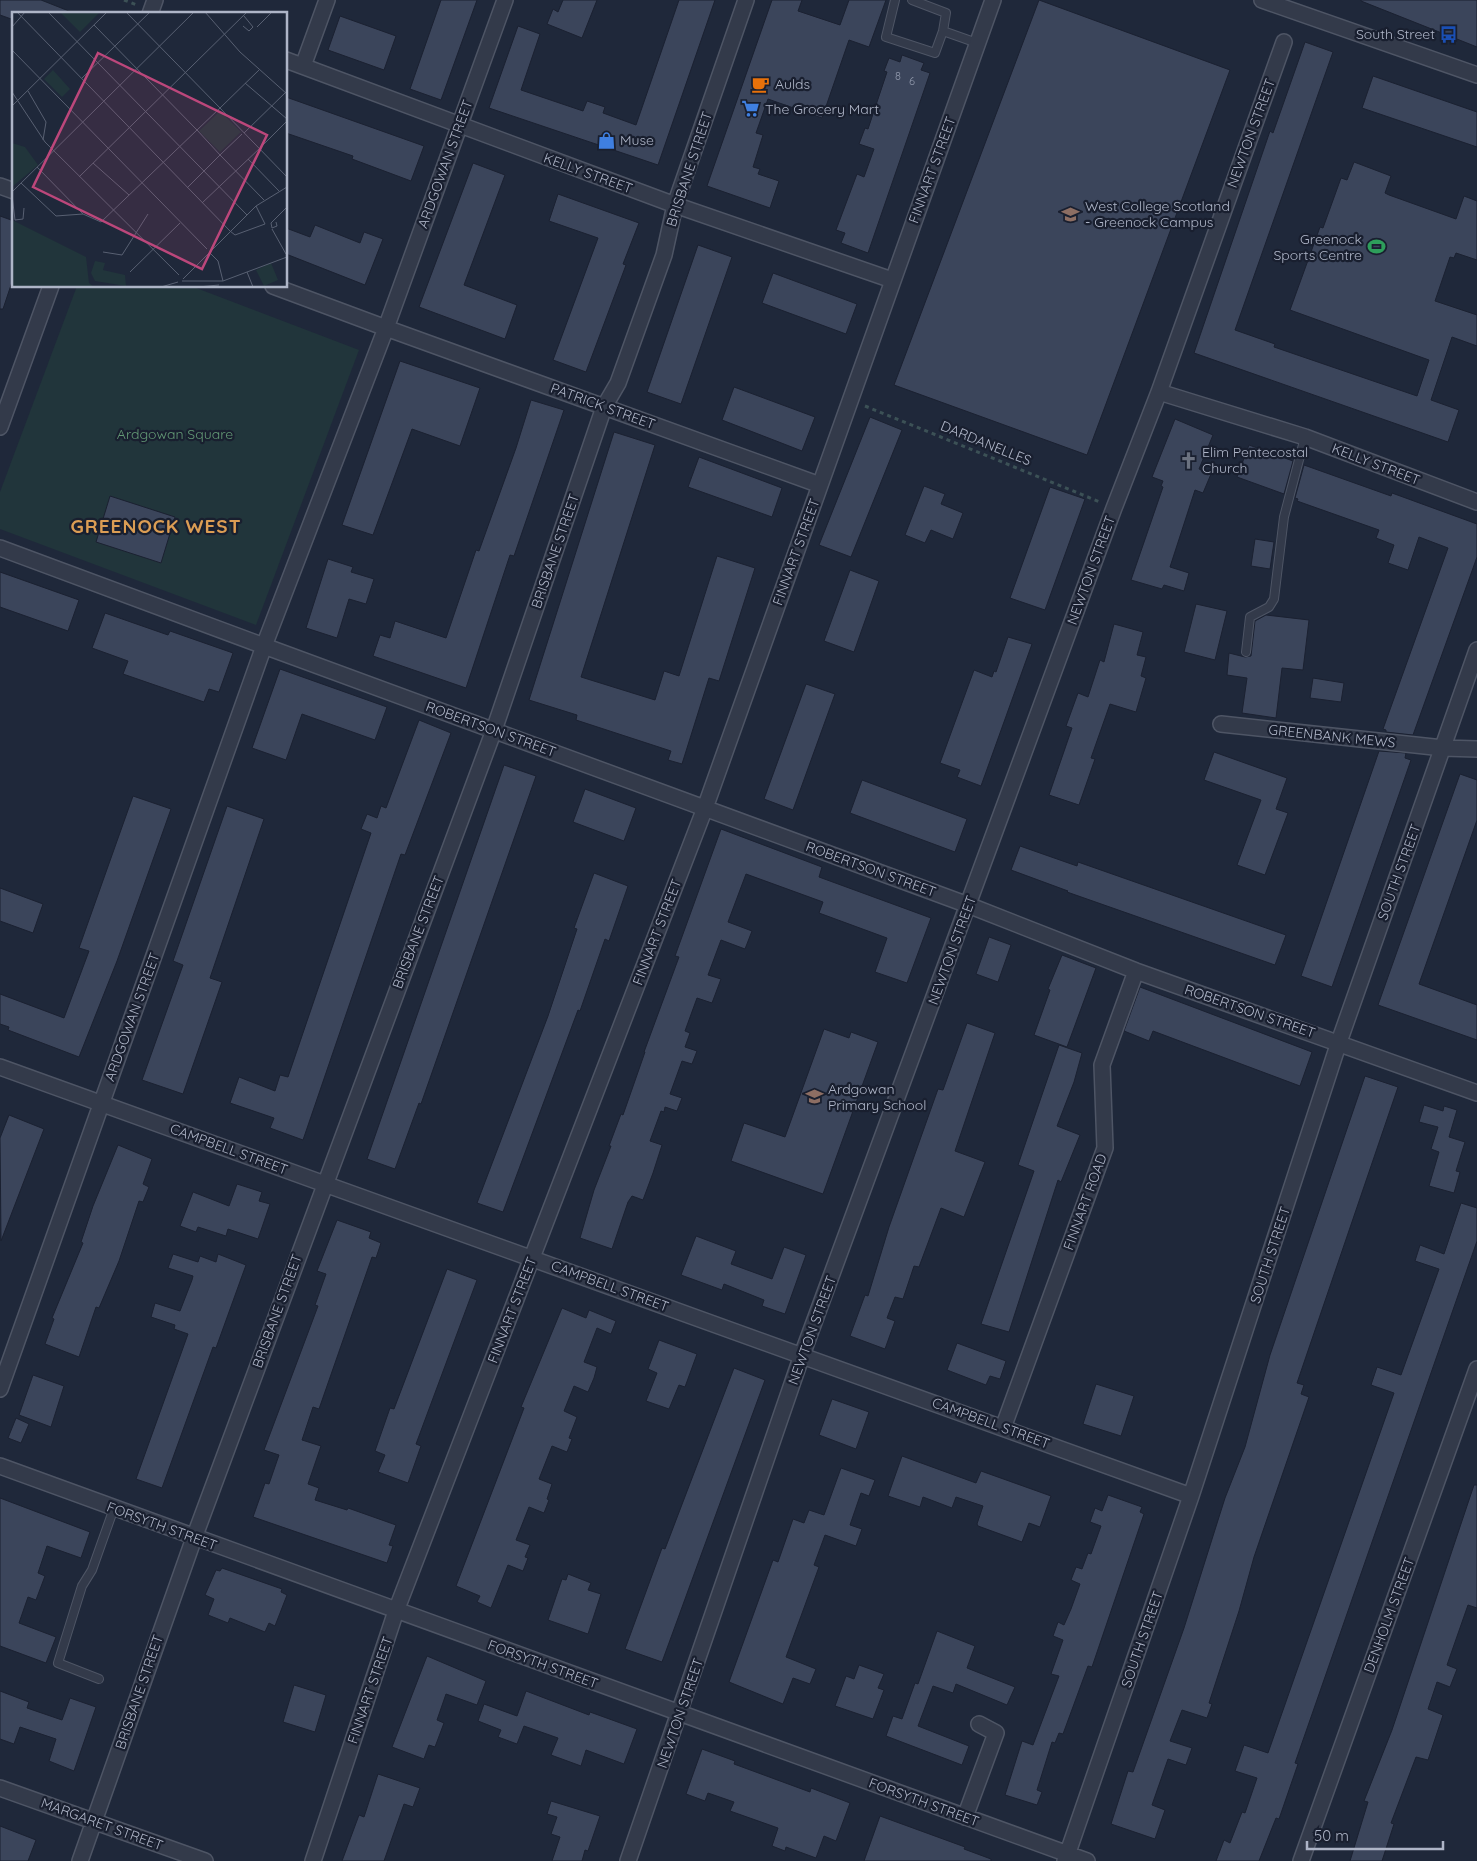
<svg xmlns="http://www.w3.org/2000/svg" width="1477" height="1861" font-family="Quicksand,sans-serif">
<rect width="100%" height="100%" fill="#1f283a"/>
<path fill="#21353b" d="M77,286H191L359,350L256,625L0,529V492Z"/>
<path fill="#3b455b" stroke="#1b2131" d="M0,0H41L74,13L14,14V20L0,15Z
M441,0H477L441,100L410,89Z
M563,0H597L582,38L547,24L553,9L558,12Z
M679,0H715L658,165L489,108L518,26L540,34L521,90L583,111L587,101L605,107L603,113L636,125Z
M772,0H802L798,11L840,25L849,0H886L869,47L849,40L822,118L768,99L756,133L763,135L753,167L760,169L758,174L779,181L770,208L707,186Z
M1039,0L1230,70L1087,455L894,385Z
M1361,0H1477V47L1361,1Z
M340,16L396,36L384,70L328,50Z
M1305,42L1333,52L1235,330L1275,344L1274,347L1417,396L1429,360L1290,310L1320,227L1323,228L1341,178L1347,180L1354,162L1391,176L1385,193L1389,195L1456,219L1464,196L1477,201V260L1456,253L1454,258L1450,257L1435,301L1477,315V346L1452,337L1431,400L1459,410L1448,442L1194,353L1270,131L1273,133Z
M902,55L924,63L921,70L930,73L868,253L841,243L845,233L836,230L857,174L864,177L874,149L859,144L865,128L868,129L887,72L884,71L889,58L900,62Z
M1373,76L1477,112V147L1362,108Z
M286,97L424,146L411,181L352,159L353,156L286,133Z
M473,163L505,175L464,285L517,305L505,339L419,307Z
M558,194L639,223L623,264L626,265L586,372L553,360L598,238L549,221Z
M0,216L14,221V276L3,309H0Z
M315,225L360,243L364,232L383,239L365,285L286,254V228L310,237Z
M698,245L732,257L681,404L647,392Z
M773,273L857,304L846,334L762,303Z
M400,361L480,388L460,446L412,429L373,535L342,525Z
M734,387L815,417L802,451L722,420Z
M531,400L564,410L514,556L510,555L466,688L373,656L380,635L390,638L395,621L446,638L476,550L479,551L516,448Z
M870,417L902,430L851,557L819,545Z
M1175,419L1213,435L1199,469L1211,474L1203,493L1195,490L1170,567L1189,573L1184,591L1164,585L1162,589L1131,580L1163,487L1161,486L1163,481L1152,477Z
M614,432L655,445L581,677L655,700L664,671L679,676L717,556L755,568L719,681L709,678L682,764L668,760L671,751L576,720L577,715L529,700Z
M1249,445L1293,461L1284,494L1237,477Z
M699,457L782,488L772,517L688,487Z
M1304,465L1391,496L1392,493L1477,524V557L1413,735L1386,732V730L1383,729L1448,548L1419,537L1408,570L1388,563L1394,545L1376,538L1379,530L1297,501L1298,499L1295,498Z
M924,486L945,494L941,504L963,513L953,539L931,530L925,543L905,535Z
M1050,487L1085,499L1045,610L1010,598Z
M110,496L175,517L161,563L96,542Z
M1255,539L1274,542L1270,569L1251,566Z
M328,559L353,567L351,572L374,579L366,604L349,599L337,638L306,628Z
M850,570L879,581L854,652L824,641Z
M0,572L79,600L68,631L0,607Z
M1196,604L1227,611L1215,660L1184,652Z
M105,613L168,635L170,631L233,653L219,692L209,689L204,702L123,674L128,661L92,648Z
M1266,615L1309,620L1303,670L1282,668L1276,718L1242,713L1247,678L1227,675L1229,653L1245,657L1251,656L1255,621Z
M1114,624L1143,632L1137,655L1146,657L1141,676L1146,678L1136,712L1110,704L1091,758L1095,759L1079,805L1049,795L1072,728L1066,726L1078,693L1088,697L1100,660L1104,662Z
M1008,637L1032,644L981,786L957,777L960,770L940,763L974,670L992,677L994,671L996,672Z
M280,669L387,707L375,740L302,714L286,760L252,748Z
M1313,678L1344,683L1341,702L1310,698Z
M806,684L835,694L793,810L764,799Z
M419,720L451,733L405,855L401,854L303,1140L270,1128L274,1118L230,1103L239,1077L275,1091L280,1075L288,1077L371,833L361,829L367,814L377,818L381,806L386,808Z
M1379,751L1406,753L1405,758L1411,760L1332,987L1301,976Z
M1214,752L1287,778L1276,809L1288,813L1265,875L1237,865L1261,800L1204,780Z
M504,765L536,776L421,1104L419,1103L395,1169L367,1159Z
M1460,774L1477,780V820L1419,984L1477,1005V1040L1378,1005Z
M862,780L967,819L955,852L850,813Z
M585,789L636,808L624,841L573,822Z
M133,796L171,809L117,961L79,1057L8,1030L9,1027L0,1024V994L64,1018L89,951L79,948Z
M227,806L264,819L210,978L222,982L183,1094L142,1080L183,965L173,961Z
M721,829L822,867L819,877L931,918L907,983L875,972L887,938L819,913L823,902L746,874L728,922L752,931L745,949L721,940L708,975L721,979L712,1003L697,998L685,1031L690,1033L685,1047L697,1051L692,1064L682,1061L670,1094L682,1098L677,1111L665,1107L664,1112L661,1111L650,1141L662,1145L653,1173L643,1200L632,1196L628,1202L612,1249L580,1238L594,1190L611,1146H609L621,1114L623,1115L645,1052H644L679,957L675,956Z
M1020,846L1077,866L1078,862L1286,935L1275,965L1067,892L1068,891L1011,870Z
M594,873L628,886L609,941L605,939L580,1011L578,1010L503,1212L477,1203L548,1016L577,929L574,928Z
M0,888L43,904L33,933L0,921Z
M989,937L1011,945L998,982L976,974Z
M1062,955L1096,968L1067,1047L1034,1035L1050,990L1048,989Z
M1140,987L1312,1052L1300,1086L1153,1031L1149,1041L1124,1031Z
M967,1023L995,1033L955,1151L985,1162L964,1217L941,1208L919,1267L914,1266L903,1299L895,1297L887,1318L895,1321L885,1349L850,1336L865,1295L868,1296L889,1227L938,1089L943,1090Z
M824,1029L849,1038L851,1032L878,1042L823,1194L731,1161L744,1123L785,1137Z
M1059,1045L1082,1053L1074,1082L1057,1126L1080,1135L1061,1182L1058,1180L1009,1332L981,1324L1034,1171L1018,1165Z
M1365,1076L1398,1087L1297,1383L1304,1385L1301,1394L1309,1397L1254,1557L1239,1611L1209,1703L1212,1704L1207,1718L1182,1710L1170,1741L1192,1748L1186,1765L1168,1759L1152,1805L1165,1810L1155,1839L1111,1824L1128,1771L1133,1772L1184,1628L1225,1498L1245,1447L1270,1355Z
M1424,1105L1443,1111L1444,1106L1457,1110L1449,1137L1465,1142L1456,1171L1460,1172L1454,1193L1429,1186L1439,1152L1431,1149L1438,1127L1419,1122Z
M9,1115L44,1129L1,1241L0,1138Z
M118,1145L152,1159L143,1184L149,1187L143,1202L139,1201L119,1261L99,1308L96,1307L79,1357L45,1344L54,1319L52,1318L83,1243L81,1242L93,1206Z
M237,1184L262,1192L259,1201L270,1204L258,1239L228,1229L226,1236L198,1227L196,1232L180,1226L193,1192L229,1206Z
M1461,1203L1477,1208V1241L1295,1763L1298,1764L1279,1819L1276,1818L1259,1861H1216L1224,1840L1230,1843L1242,1812L1245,1813L1257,1778L1235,1771L1244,1745L1268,1753L1394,1393L1371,1385L1377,1367L1401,1375L1439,1269L1415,1261L1420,1245L1444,1254Z
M337,1220L371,1232L369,1238L381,1243L376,1258L372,1257L319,1409L313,1407L302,1440L321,1446L308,1484L319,1488L315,1500L347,1510L348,1508L396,1525L389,1545L393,1546L387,1563L253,1517L265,1483L269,1484L279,1455L264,1450L318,1306L315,1305L326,1274L317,1271Z
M696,1236L736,1251L731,1264L772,1279L784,1247L806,1255L785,1314L762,1306L764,1300L724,1284L722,1290L681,1275Z
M173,1254L198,1262L200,1256L216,1262L218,1254L246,1265L216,1348L213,1347L162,1488L136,1479L188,1334L174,1329L175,1325L151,1317L155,1303L180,1311L192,1280L193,1276L168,1268Z
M447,1269L477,1280L416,1444L421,1446L408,1483L378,1472L385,1455L375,1451L390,1408L394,1409Z
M562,1308L586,1318L589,1310L616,1321L611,1334L597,1328L584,1362L597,1367L594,1378L588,1392L574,1386L564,1411L577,1417L569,1438L572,1439L567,1452L552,1446L539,1479L552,1484L547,1499L549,1500L544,1513L529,1507L516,1540L530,1545L525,1557L528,1558L523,1571L508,1565L491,1608L477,1602L480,1596L456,1586L524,1408L521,1407Z
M659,1340L697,1354L685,1387L679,1385L669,1409L646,1401L657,1373L648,1369Z
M957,1343L1006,1361L1000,1379L990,1376L986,1385L947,1370Z
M734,1368L765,1380L662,1662L625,1649L662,1548L665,1549Z
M33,1375L64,1386L51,1427L19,1415Z
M1096,1384L1134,1396L1121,1436L1083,1424Z
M832,1399L869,1412L856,1449L819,1435Z
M16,1418L29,1424L21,1443L8,1438Z
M902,1456L976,1483L981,1471L1051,1496L1040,1527L1029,1523L1022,1542L978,1526L977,1524L983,1506L956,1497L952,1508L923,1497L920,1507L888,1496Z
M841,1468L875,1480L869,1496L861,1493L850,1525L862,1529L856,1546L825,1535L814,1565L819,1567L786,1657L816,1669L810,1684L793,1678L783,1704L729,1682L773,1560L778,1562L793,1519L804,1523L809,1510L824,1515Z
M1474,1485H1477V1608L1468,1605L1447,1665L1457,1669L1450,1687L1437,1682L1428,1709L1443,1715L1428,1760L1416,1757L1391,1823L1394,1824L1382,1861H1350L1368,1802L1364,1801L1392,1730Z
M1108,1495L1142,1507L1140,1512L1144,1514L1092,1667L1088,1666L1063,1734L1059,1733L1055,1743L1052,1742L1037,1790L1042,1792L1037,1805L1005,1795L1022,1741L1033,1745L1059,1676L1051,1674L1063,1640L1053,1636L1058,1622L1064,1625L1071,1609L1080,1584L1071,1580L1076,1567L1082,1569L1088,1553L1091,1554L1101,1526L1090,1522L1095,1508L1102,1511Z
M0,1498L90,1532L81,1558L47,1546L38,1573L45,1576L36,1600L28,1597L19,1623L56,1637L46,1663L0,1646Z
M222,1568L282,1589L281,1592L287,1595L275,1626L269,1623L265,1632L230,1618L228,1623L208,1615L214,1599L205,1595L216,1570L220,1571Z
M568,1574L591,1583L588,1590L601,1594L588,1634L548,1620L562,1579L566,1580Z
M937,1631L975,1646L967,1668L1015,1687L1007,1705L956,1684L953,1693L933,1686L918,1726L969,1746L962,1765L886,1736L893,1716L902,1719L915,1683L918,1684Z
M427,1656L486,1681L477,1705L446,1694L437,1720L444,1723L435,1747L429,1745L424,1759L392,1747Z
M859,1665L884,1674L878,1688L884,1690L873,1719L835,1706L846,1676L854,1679Z
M294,1685L326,1695L315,1732L283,1722Z
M0,1691L29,1702L27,1708L62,1720L70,1698L96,1707L74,1771L49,1761L56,1739L20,1727L14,1744L0,1739Z
M526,1691L589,1715L590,1712L637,1729L624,1764L586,1750L581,1766L551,1755L558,1738L524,1726L517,1744L498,1737L501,1730L478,1721L484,1704L517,1716Z
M702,1749L735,1761L734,1764L810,1792L811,1788L850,1803L836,1841L824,1836L816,1858L786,1847L785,1851L772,1846L778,1828L730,1811L734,1802L708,1793L705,1801L686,1794Z
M378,1774L420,1788L413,1807L404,1804L384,1861H342L359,1815L364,1817Z
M551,1801L600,1816L588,1851L585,1850L582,1861H552L560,1837L551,1834L557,1817L547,1814Z
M880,1816L965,1847L964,1849L991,1859V1861H864Z
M0,1826L36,1840L28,1861H0Z"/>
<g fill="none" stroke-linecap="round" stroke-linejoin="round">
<defs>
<path id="service" d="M895,0L886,37L935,53L943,31L946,13L912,0
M943,31L977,43
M1246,652L1250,617L1269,607L1274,599L1284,517L1305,437
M99,1679L58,1663L82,1586L92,1570L114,1508"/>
<path id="minor" d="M505,0L386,328L820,485
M1262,0L1477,75
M150,14L155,0
M286,60L675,205L892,280
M303,66L327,0
M0,186L14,191
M1159,392L1305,437L1477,502
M0,427L51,286
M0,548L264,646L386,328L273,286
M1221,724L1443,748L1477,749
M0,1067L1191,1496
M0,1389L264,646L968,905L1136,971L1477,1093
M1003,1428L1105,1148L1102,1065L1136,971
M0,1466L1087,1861
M0,1788L205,1861
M965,1817L996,1733L979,1724
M80,1861L194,1538L494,730L604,407L618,383L664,255L675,205L746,0
M313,1861L396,1611L705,808L993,0
M628,1861L802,1355L1114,508L1159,392L1284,42
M1065,1861L1191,1496L1339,1042L1477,650
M1301,1861L1477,1369"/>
</defs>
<use href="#service" stroke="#4e5565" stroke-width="10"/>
<use href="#minor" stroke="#4e5565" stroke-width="18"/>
<path stroke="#3c5156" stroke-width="3" stroke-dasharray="4 4" stroke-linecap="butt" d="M124,0L137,5
M865,406L1100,502"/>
<use href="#service" stroke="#333a4a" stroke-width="8"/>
<use href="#minor" stroke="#333a4a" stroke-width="15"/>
</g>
<defs>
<symbol id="bus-bare" viewBox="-9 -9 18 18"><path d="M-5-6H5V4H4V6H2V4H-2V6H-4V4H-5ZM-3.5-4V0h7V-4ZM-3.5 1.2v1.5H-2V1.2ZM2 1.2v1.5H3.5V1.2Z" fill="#1a4fb4" stroke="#191f2f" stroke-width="2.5" paint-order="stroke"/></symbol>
<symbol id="cafe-bare" viewBox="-9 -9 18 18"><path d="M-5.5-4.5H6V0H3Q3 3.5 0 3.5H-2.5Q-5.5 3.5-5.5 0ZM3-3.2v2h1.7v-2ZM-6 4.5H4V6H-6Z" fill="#e8710a" stroke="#191f2f" stroke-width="2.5" paint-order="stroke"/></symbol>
<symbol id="supermarket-bare" viewBox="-9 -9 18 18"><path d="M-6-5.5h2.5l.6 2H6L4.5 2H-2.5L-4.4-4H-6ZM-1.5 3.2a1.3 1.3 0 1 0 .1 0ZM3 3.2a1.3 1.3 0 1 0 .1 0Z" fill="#3f7fe0" stroke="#191f2f" stroke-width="2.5" paint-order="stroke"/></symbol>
<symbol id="shop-bare" viewBox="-9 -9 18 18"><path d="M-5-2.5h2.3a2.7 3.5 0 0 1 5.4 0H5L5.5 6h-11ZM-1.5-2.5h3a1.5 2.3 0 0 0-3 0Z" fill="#3f7fe0" stroke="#191f2f" stroke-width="2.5" paint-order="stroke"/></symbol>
<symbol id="university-bare" viewBox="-9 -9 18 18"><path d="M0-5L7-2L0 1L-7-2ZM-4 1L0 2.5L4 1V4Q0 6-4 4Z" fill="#8d6e63" stroke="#191f2f" stroke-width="2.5" paint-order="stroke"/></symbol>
<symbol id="stadium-bare" viewBox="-9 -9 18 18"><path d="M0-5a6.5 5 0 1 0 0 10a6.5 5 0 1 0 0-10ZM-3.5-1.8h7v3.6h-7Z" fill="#2e9e5b" stroke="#191f2f" stroke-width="2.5" paint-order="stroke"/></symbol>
<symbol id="church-bare" viewBox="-9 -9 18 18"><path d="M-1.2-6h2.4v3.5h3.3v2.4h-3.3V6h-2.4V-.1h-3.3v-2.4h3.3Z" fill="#6b7280" stroke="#191f2f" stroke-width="2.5" paint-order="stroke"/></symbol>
<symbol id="school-bare" viewBox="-9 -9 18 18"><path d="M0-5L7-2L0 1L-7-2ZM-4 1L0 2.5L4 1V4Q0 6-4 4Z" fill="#8d6e63" stroke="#191f2f" stroke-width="2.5" paint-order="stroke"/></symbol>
</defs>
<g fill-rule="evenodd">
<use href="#bus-bare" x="1436" y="22" width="25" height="25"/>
<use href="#cafe-bare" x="748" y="72" width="25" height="25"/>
<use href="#supermarket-bare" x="738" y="96" width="25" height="25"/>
<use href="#shop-bare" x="594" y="128" width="25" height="25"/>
<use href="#university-bare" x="1058" y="202" width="25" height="25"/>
<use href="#stadium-bare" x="1364" y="234" width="25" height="25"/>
<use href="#church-bare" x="1176" y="448" width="25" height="25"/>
<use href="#school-bare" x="802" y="1084" width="25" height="25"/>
</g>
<g text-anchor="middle" stroke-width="4.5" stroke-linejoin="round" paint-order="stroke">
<g font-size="11" fill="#9199ac">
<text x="898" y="80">8</text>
<text x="912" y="85">6</text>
</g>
<g font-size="14" fill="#aeb5c7" stroke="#191f2f" text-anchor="start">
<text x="1435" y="39" text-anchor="end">South Street</text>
<text x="775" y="89">Aulds</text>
<text x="765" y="114">The Grocery Mart</text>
<text x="620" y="145">Muse</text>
<text x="1085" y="211">West College Scotland<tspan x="1085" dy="16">- Greenock Campus</tspan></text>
<text x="1362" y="244" text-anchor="end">Greenock<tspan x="1362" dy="16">Sports Centre</tspan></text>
<text x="1202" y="457">Elim Pentecostal<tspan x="1202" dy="16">Church</tspan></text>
<text x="828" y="1094">Ardgowan<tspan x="828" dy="16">Primary School</tspan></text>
</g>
<g font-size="14" fill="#aeb5c7" stroke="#191f2f">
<text transform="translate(1251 133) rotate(-70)" y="5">NEWTON STREET</text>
<text transform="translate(445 164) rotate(-70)" y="5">ARDGOWAN STREET</text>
<text transform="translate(689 169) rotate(-72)" y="5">BRISBANE STREET</text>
<text transform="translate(932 170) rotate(-70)" y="5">FINNART STREET</text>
<text transform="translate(588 173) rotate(20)" y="5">KELLY STREET</text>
<text transform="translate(603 406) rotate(20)" y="5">PATRICK STREET</text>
<text transform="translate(986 443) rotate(22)" y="5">DARDANELLES</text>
<text transform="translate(1376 464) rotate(21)" y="5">KELLY STREET</text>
<text transform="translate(555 551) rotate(-71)" y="5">BRISBANE STREET</text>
<text transform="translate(796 552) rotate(-70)" y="5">FINNART STREET</text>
<text transform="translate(1091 570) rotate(-70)" y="5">NEWTON STREET</text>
<text transform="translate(491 729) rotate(20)" y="5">ROBERTSON STREET</text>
<text transform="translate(1332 736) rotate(6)" y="5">GREENBANK MEWS</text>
<text transform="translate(871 869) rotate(20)" y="5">ROBERTSON STREET</text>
<text transform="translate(1399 872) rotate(-70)" y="5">SOUTH STREET</text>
<text transform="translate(418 932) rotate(-69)" y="5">BRISBANE STREET</text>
<text transform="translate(657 932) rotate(-69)" y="5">FINNART STREET</text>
<text transform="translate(952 950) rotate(-70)" y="5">NEWTON STREET</text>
<text transform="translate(1250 1011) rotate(19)" y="5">ROBERTSON STREET</text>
<text transform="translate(132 1017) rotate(-70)" y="5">ARDGOWAN STREET</text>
<text transform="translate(229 1149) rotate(20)" y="5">CAMPBELL STREET</text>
<text transform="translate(1085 1202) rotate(-70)" y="5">FINNART ROAD</text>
<text transform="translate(1270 1255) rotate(-72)" y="5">SOUTH STREET</text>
<text transform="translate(610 1286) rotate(20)" y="5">CAMPBELL STREET</text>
<text transform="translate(512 1310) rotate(-69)" y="5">FINNART STREET</text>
<text transform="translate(277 1311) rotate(-70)" y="5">BRISBANE STREET</text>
<text transform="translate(812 1330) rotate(-70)" y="5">NEWTON STREET</text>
<text transform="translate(991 1423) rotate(20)" y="5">CAMPBELL STREET</text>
<text transform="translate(162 1526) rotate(20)" y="5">FORSYTH STREET</text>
<text transform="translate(1389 1615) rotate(-70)" y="5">DENHOLM STREET</text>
<text transform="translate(1142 1639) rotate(-71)" y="5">SOUTH STREET</text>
<text transform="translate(543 1664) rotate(20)" y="5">FORSYTH STREET</text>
<text transform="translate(370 1690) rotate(-71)" y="5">FINNART STREET</text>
<text transform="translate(139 1692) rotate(-71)" y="5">BRISBANE STREET</text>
<text transform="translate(680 1713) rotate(-71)" y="5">NEWTON STREET</text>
<text transform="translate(924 1802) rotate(20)" y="5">FORSYTH STREET</text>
<text transform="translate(102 1824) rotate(20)" y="5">MARGARET STREET</text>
</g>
<g font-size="14" fill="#639975" stroke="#191f2f">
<text x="175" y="439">Ardgowan Square</text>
</g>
<g font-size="19" font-weight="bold" letter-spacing="1" fill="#db9d54" stroke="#191f2f">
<text x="156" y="533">GREENOCK WEST</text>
</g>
</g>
<g transform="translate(12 12)">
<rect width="275" height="275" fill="#1f283a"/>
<path d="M48,0H88L68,20ZM41,58L58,77L50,85L32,67ZM208,99L229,120L208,140L187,119ZM0,131L13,135L26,153L0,175ZM0,208L74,245L77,271L82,275H0ZM83,249L93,251L91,258L113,263L114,274L83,269L79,261ZM259,251L266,268L252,274L244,258Z" fill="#21353b"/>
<path fill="none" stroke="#586072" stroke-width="1" d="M5,0L218,219M36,0L235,203M114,0L208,96L247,58M193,0L228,40L275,82M231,14L237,19L241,15L232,4M0,15L13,0M245,15L260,0M0,38L195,237M70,66L138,0M233,71L275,107M16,79L34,110L31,128M0,80L33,130L167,263M0,94L95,0M232,121L275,79M230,122L208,143L185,118L208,96L275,165M250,134L275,109M236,147L267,179M81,151L117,183M25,155L71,202L89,210L185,118L82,13M67,165L235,0M9,171L44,204L71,202M175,176L208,143L252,188M0,180L182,0M0,183L3,208L11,207L12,196M190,191L248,136M264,210L265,214L260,216L259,211L275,195M260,217L274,242M218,219L223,223L253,212L244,194M91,240L110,243L136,202M197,240L206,249L211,269M118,260L168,211M235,260L241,275M171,267L244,194L275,175M170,269H211L275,245M149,275L166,270M186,275L207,273"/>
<path fill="#bc477b" fill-opacity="0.15" stroke="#bc477b" stroke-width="2.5" d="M86,41L255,123L190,257L21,175Z"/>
<rect width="275" height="275" fill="none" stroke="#aeb5c7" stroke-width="2.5"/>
</g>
<path d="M1307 1841v8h136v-8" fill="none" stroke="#aeb5c7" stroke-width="2.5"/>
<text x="1314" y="1841" font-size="15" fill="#aeb5c7" stroke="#191f2f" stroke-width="4" paint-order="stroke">50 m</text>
</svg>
